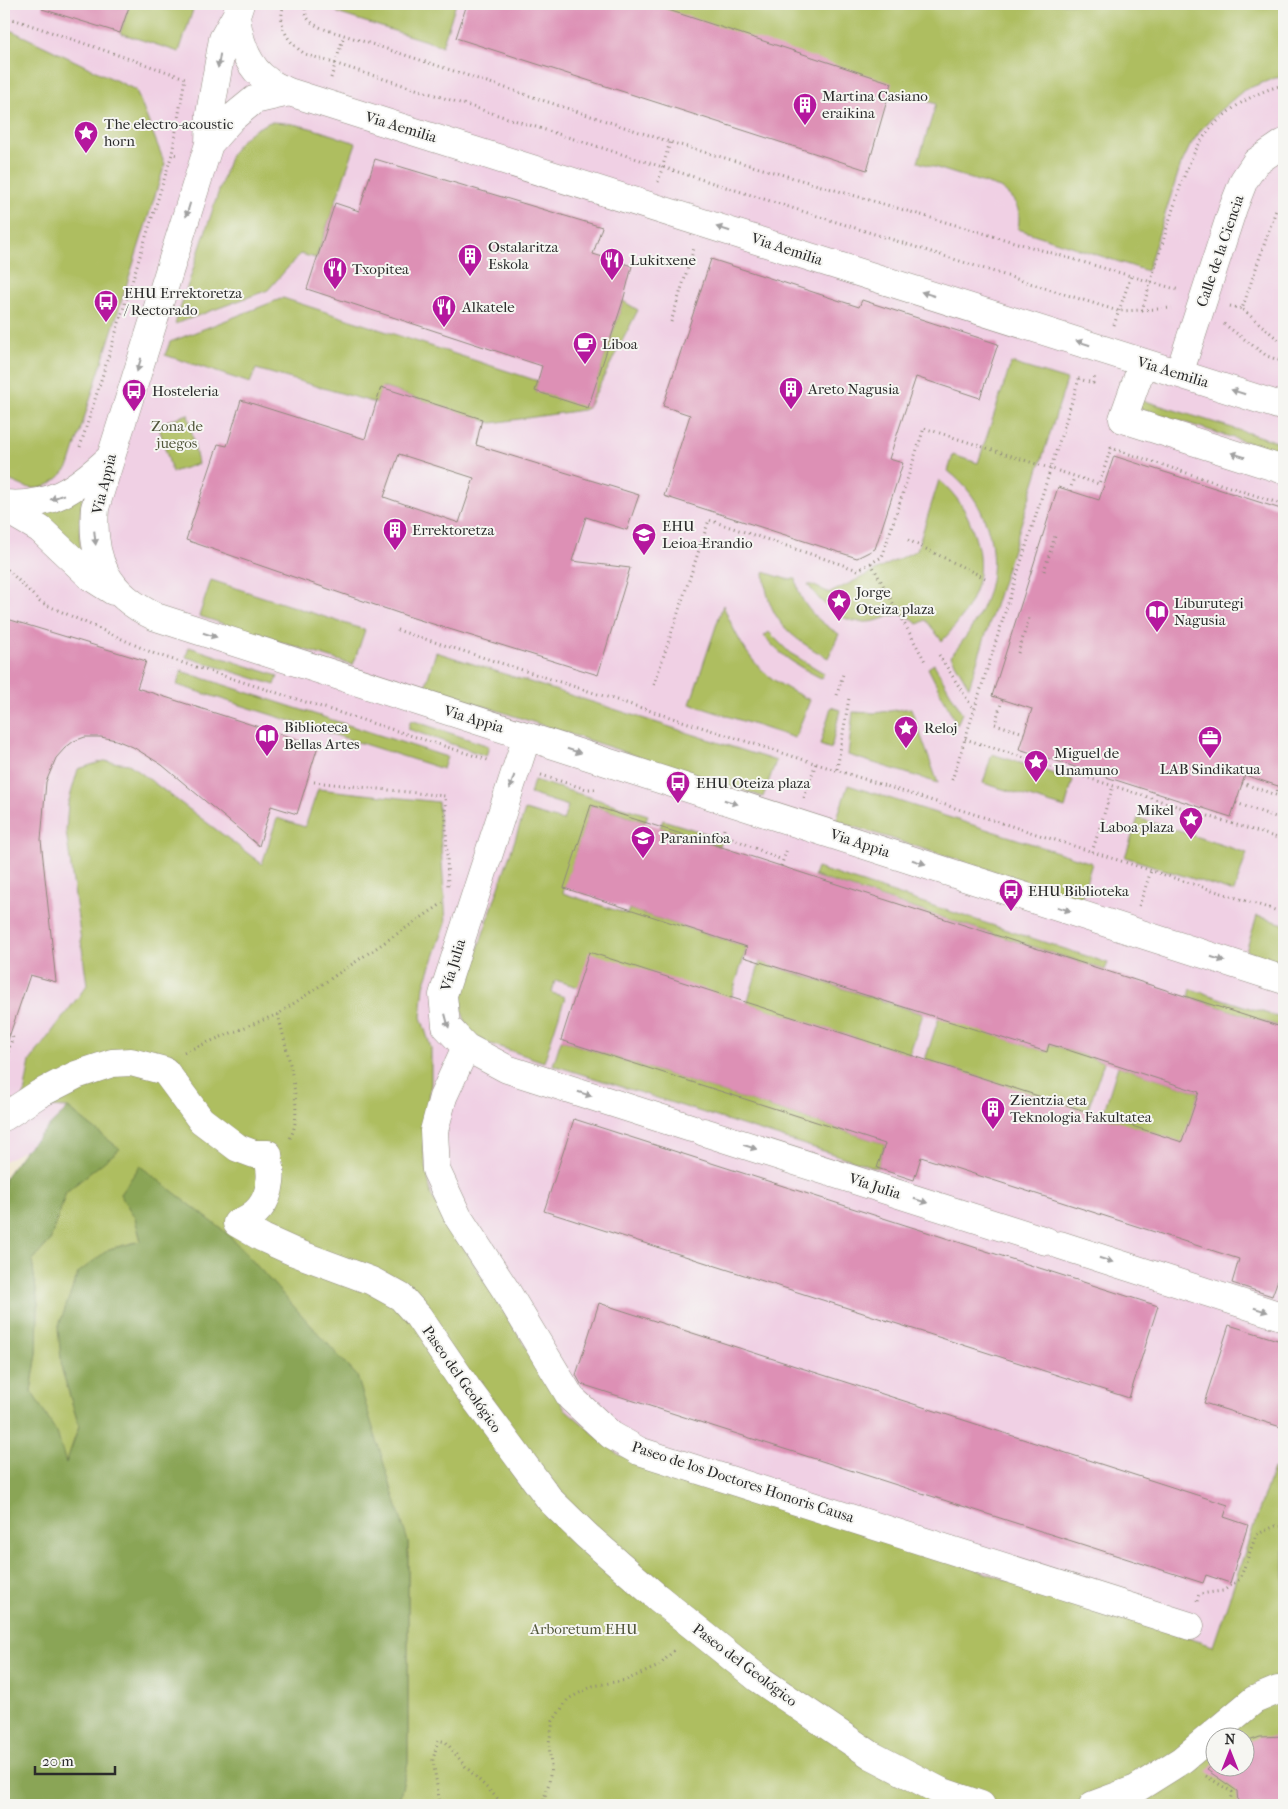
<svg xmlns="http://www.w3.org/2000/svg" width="1288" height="1809" font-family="'IM FELL French Canon',serif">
<rect width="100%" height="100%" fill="#f6f6f2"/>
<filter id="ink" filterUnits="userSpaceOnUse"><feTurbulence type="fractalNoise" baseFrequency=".02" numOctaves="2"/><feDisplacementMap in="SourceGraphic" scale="10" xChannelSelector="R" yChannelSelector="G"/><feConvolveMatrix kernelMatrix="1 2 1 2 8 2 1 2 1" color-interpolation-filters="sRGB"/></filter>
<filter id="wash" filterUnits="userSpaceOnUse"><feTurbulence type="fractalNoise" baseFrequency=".0096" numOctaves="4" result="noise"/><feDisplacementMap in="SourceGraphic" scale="20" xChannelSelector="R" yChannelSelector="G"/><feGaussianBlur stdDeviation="1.12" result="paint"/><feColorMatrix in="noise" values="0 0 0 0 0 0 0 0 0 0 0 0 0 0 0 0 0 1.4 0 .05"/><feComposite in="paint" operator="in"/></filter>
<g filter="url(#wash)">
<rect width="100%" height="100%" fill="#f1e6ce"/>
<path fill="#f0d0e4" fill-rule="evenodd" d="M4,4H1284V1805H398L408,1762L68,1108L25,1150L4,1161ZM1216,1736H1246V1766H1216Z"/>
<path fill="#aebe61" stroke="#6c7446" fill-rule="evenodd" d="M130,4H195L179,52L120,33Z
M329,4H456L442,46L340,14L330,7Z
M619,4H1284V77L1275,78L1244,90L1217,113L1201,130L1190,146L1180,167L1147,271L1018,229C1021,208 1017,201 1000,188L918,162L936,104Z
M4,27L136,90L165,164L69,466C56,483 40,495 18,484C13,482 8,480 4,476Z
M270,122C301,122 328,134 356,143L316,258L300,254L268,290L175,324L230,157C242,136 249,132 270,122Z
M283,298L538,381L535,391L588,407L623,301L638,310L588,408L583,410L492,423L382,387L376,403L256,369L250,383L165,355L170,342Z
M1011,363L1067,380L969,687L951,656C983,617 1003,577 987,526C979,502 967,486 948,471L953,455L978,463Z
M1142,400L1284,444V454L1139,408Z
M188,414L198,464L172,472L158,424Z
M939,480C956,494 968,512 974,534C976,541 979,549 979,556C983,589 964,618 942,641L926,620L918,624C913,621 908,615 901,614C894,614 883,619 875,621C845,627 824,607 808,585H812L830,593L917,550Z
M86,485C78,513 78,531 82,559L51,529L42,513Z
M764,572L786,579H796C799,605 818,621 839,634L828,658C789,637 767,619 764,572Z
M211,580L365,630L353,665L199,616Z
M723,605C734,631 746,658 769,676C781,686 796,693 810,700L795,738L690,704Z
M769,632L790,653L824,673L821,678C797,666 782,657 764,636Z
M189,647L278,676L275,685L186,657Z
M436,652L776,761L763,797L425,687Z
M934,664L962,713L957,725L928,668Z
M181,671L447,757L443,769L177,685Z
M831,707L840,710L831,749L820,745Z
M911,708L913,714L938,783L848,755L853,712L875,713Z
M411,720L489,746L486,756L408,729Z
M992,754L1073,780L1065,808L983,783Z
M104,761L129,764L262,864L277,818L305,827L318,789L438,802L446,922L424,986L421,1017L431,1048V1084L423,1146L431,1195L564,1408L619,1455L1213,1646L1273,1469L1284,1473V1805H398L408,1762V1542L120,1194L135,1218L141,1241L109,1249L62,1370L79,1426L66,1464L56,1433L31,1391L37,1353L38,1305L32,1261L50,1241L66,1192L119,1149L68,1108L22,1106L30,1061L87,985L66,831L68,804L78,769ZM1216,1736H1246V1766H1216Z
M534,780L648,815L645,822L591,805L563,893L627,914L629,909L747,947L731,998L578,987L555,980L552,993L565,997L544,1062L485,1042C467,1032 460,1016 462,996L525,810L563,821L568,806L530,794Z
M848,785L1092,863L1081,899L836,821Z
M1138,818L1247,853L1234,892L1125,857Z
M663,820L721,838L719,846L660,827Z
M817,868L1108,963L1105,970L814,876Z
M1257,916L1284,924V964L1246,951Z
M760,962L923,1014L909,1055L747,1003Z
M1191,989L1284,1019V1028L1189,997Z
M939,1017L1047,1052L1049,1044L1104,1062L1087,1112L925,1060Z
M561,1040L885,1144L877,1168L553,1065Z
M1118,1066L1199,1092L1194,1108L1266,1169L1102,1117Z"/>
<path fill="#8aa557" stroke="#5a6841" d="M68,1108L120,1149L66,1192L50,1241L32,1261L38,1305L37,1353L31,1391L57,1433L66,1463L79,1426L62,1370L58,1328L78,1273L109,1249L141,1241L135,1218L120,1194L140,1166L228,1234L357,1376L408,1542V1762L398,1805H4V1179L25,1150Z"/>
<g id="blocks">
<path fill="#dd90b5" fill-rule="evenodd" d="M43,4H130L120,33L42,9Z
M467,4H650L892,83L867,170L456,38Z
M375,159L602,227L593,254L632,266L623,301L588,408L535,391L542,366L307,289L335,203L359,211Z
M711,259L859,307L862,300L998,344L980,398L916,377L889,459L903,463L875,549L857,558L664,496L690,415L663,406Z
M381,387L482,419L476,445L639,495L627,530L586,517L572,561L630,568L598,675L407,616L186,540L218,444L227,446L241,400L365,439ZM399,454L474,478L459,523L384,497Z
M1114,456L1284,510V788L1245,775L1231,817L1019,749L1032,709L992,696L1058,487L1099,500Z
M4,618L146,661L137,688L318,746L297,814L271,806L259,846L162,765L133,747L116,740L101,737H85L74,741L65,748L56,758L46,782L41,840L56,982L30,975L8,1040H4Z
M591,805L1284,1028V1279L1279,1277L1272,1296L1232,1283L1239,1259L921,1157L914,1180L877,1168L885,1144L561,1040L589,952L1182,1142L1199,1092L1049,1044L1047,1052L744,957L747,947L564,888Z
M574,1119L1158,1306L1129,1398L544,1211Z
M599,1303L1228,1505L1224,1517L1248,1525L1230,1583L1206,1575L1203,1583L581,1384L576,1375Z
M1229,1325L1284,1342V1428L1204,1403Z
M1284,1736V1805H1238L1237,1791L1207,1770L1216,1761V1766H1246V1742L1260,1737Z"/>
</g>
</g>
<g filter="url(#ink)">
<use href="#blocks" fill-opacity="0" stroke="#8e887c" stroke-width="1"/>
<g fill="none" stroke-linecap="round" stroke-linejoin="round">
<defs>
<path id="minor" d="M240,4L236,16L223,39L210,114L209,144L95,508C91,561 107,594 156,617L1284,980
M236,16C239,40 247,67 268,81C274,86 282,89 289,92L1284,407
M209,144L232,118L254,100L289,92
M1143,363L1123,419L1284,470
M1179,374L1233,208L1244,180L1256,162L1284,143
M4,504C50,508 76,489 109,459
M4,508L40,529L91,577L113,591
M527,736L443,995L446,1026L466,1047L507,1069L691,1128
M466,1047L443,1097L434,1131L436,1170L458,1217L507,1292L571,1398L611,1435L639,1451L1190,1626
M4,1117L39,1094L76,1075L112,1063L131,1062L165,1071L201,1120L238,1148L254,1154H268C269,1163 272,1173 270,1182C268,1202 256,1217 237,1223L263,1238L294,1252L372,1281L401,1297L418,1316L467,1388L551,1501L587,1536L657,1597L759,1679L871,1755L940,1791L981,1805
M704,1132L1046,1241
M1060,1245L1284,1317
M1093,1805L1136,1789L1182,1760L1254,1700L1278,1690H1284"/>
</defs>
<use href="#minor" stroke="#8e887c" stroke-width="29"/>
<path stroke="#8e887c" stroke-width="3" stroke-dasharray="1 4" stroke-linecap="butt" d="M284,4C277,25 287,42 305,54L1118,311L1142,310C1152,278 1161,247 1171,215C1179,191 1187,163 1201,141C1219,114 1252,92 1284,85
M306,4C300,26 329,30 344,35L670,142L1179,290
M4,16L185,78L172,154
M331,78L344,35
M658,182L670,142
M1284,206L1276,210L1242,309L1280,341L1284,342
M1230,306L1242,309
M1142,310L1172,308
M671,322L694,248
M1224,324L1267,356L1284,362
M1114,325L1131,276
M80,447L172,154L178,155
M1070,491L1074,477
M908,540L985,578
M871,563L926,663
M4,566L40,602L155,654L491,761
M1044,571L1056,533
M397,630L1284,913
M1018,653L1030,615
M939,655L974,710
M837,695L843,674
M1002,700L995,724L1024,733
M965,739L1284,840
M837,769L849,698
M541,775L586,789H595
M952,780L1079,379L1093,383L1095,376
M314,782L445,796L448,886
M1242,783L1276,795L1279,786
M804,798L816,763
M1236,803L1284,820
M724,829L723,834L782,860
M1092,852L1113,786
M781,866L787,849
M1139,906L1151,871
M4,1033L13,1036L4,1065
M184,1052L278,1014
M290,1138C306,1111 285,1045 278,1014L443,903
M1197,1601L1199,1594L1223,1591L1240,1579L1256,1535L1275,1526H1284
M1206,1776L1232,1792L1229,1805
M440,1805L433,1760L438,1740L446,1742L465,1766L504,1805
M542,1805L549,1783L551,1767L549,1743L553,1721L568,1699L593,1686L626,1680L659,1666L676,1648"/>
<use href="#minor" stroke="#fff" stroke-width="28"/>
<path stroke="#8e887c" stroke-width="3" stroke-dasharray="1 4" stroke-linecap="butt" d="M654,685L709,520L858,570L882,557L924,428L1099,484L1111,448L1284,505"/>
</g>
<defs><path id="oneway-solid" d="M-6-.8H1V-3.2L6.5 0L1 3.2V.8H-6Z" transform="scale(1.25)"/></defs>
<g fill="#a0a0a0">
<use href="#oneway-solid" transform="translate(219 61) rotate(99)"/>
<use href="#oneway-solid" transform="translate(188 210) rotate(107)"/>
<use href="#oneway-solid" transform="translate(723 229) rotate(-162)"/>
<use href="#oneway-solid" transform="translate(928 294) rotate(-162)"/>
<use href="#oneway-solid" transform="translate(1083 343) rotate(-162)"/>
<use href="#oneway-solid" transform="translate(139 365) rotate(107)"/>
<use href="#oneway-solid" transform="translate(1238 392) rotate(-162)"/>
<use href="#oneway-solid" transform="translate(1238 455) rotate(-162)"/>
<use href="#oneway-solid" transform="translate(57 497) rotate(159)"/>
<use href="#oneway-solid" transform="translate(95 538) rotate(84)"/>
<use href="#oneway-solid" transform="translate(210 635) rotate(18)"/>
<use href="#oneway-solid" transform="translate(574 751) rotate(18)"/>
<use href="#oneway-solid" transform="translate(512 782) rotate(108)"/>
<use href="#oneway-solid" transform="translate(731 802) rotate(18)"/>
<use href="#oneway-solid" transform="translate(919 862) rotate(18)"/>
<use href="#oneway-solid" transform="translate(1064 909) rotate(18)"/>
<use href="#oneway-solid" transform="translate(1218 959) rotate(18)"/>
<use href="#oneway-solid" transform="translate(447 1021) rotate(75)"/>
<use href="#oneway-solid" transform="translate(585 1094) rotate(18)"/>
<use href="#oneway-solid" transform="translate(750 1147) rotate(18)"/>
<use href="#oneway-solid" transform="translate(921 1201) rotate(18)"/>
<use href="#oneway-solid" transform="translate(1106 1260) rotate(18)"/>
<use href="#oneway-solid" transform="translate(1261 1310) rotate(18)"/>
</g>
</g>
<defs>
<symbol id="building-pin" viewBox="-11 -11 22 30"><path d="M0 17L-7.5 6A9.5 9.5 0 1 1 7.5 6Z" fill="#b5179e" stroke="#f6f6f2"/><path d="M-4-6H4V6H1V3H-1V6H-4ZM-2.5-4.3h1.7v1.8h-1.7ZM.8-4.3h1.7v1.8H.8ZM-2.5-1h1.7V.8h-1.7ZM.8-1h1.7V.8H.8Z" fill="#fff"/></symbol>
<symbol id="sight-pin" viewBox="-11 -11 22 30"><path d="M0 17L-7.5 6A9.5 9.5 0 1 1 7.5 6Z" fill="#b5179e" stroke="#f6f6f2"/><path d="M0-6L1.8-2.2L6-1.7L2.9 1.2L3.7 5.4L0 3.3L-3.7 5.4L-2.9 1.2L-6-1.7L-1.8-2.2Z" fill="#fff"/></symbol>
<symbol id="restaurant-pin" viewBox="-11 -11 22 30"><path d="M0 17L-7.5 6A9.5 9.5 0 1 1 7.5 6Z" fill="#b5179e" stroke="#f6f6f2"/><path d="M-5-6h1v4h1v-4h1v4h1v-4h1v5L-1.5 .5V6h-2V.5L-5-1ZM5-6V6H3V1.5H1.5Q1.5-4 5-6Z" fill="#fff"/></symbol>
<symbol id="bus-pin" viewBox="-11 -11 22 30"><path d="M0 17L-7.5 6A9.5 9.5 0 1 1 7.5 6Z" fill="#b5179e" stroke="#f6f6f2"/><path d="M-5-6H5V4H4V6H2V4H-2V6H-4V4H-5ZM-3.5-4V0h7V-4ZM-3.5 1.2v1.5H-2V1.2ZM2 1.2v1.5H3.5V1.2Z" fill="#fff"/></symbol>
<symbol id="cafe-pin" viewBox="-11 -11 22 30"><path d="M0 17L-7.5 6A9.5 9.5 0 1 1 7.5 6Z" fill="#b5179e" stroke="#f6f6f2"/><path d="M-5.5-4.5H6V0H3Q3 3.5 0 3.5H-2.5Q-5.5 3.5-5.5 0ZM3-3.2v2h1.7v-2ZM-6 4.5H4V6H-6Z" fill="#fff"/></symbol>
<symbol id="university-pin" viewBox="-11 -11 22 30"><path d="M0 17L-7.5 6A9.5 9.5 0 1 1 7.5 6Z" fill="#b5179e" stroke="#f6f6f2"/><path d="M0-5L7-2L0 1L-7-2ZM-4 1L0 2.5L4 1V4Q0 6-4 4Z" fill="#fff"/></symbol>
<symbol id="library-pin" viewBox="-11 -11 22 30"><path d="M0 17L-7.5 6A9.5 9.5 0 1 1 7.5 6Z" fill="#b5179e" stroke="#f6f6f2"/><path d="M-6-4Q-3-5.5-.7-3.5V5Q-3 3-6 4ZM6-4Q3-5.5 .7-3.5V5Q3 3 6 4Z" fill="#fff"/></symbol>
<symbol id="office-pin" viewBox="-11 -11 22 30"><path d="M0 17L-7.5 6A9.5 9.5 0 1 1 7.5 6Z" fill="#b5179e" stroke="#f6f6f2"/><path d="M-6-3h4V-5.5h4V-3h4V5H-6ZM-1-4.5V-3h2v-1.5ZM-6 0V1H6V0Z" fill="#fff"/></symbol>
</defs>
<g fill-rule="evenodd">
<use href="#building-pin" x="791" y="91" width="28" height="38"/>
<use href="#sight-pin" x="72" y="119" width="28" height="38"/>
<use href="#building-pin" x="456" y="242" width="28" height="38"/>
<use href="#restaurant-pin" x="598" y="246" width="28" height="38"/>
<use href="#restaurant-pin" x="321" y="255" width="28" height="38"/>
<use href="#bus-pin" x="92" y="288" width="28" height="38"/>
<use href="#restaurant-pin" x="430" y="293" width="28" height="38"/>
<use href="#cafe-pin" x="571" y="330" width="28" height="38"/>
<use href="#building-pin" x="777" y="375" width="28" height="38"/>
<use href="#bus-pin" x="120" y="377" width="28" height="38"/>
<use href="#building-pin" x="381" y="516" width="28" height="38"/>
<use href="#university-pin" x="630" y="521" width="28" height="38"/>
<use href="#sight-pin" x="825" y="587" width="28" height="38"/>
<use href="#library-pin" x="1143" y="598" width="28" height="38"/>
<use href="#sight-pin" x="892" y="714" width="28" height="38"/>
<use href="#library-pin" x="253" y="722" width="28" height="38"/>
<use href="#office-pin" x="1196" y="724" width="28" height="38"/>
<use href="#sight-pin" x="1022" y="748" width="28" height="38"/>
<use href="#bus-pin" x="664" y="769" width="28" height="38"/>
<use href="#sight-pin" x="1177" y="805" width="28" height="38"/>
<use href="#university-pin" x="629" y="824" width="28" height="38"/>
<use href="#bus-pin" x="997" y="877" width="28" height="38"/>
<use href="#building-pin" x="979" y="1095" width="28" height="38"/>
</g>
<g text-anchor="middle" stroke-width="4" stroke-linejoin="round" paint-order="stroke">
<g font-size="15" fill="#2b2b2b" stroke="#f6f6f2" text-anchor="start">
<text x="822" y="101">Martina Casiano<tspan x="822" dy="17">eraikina</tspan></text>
<text x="104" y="129">The electro-acoustic<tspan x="104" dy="17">horn</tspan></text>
<text x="488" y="252">Ostalaritza<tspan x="488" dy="17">Eskola</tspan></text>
<text x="630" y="265">Lukitxene</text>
<text x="352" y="274">Txopitea</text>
<text x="124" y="298">EHU Errektoretza<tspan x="124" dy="17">/ Rectorado</tspan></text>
<text x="462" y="312">Alkatele</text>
<text x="602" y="349">Liboa</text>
<text x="808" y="394">Areto Nagusia</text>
<text x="152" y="396">Hosteleria</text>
<text x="662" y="531">EHU<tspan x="662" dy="17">Leioa-Erandio</tspan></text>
<text x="412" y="535">Errektoretza</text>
<text x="856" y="597">Jorge<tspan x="856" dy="17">Oteiza plaza</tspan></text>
<text x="1174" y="608">Liburutegi<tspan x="1174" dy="17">Nagusia</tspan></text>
<text x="284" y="732">Biblioteca<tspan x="284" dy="17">Bellas Artes</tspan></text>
<text x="924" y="733">Reloj</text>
<text x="1054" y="758">Miguel de<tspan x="1054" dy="17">Unamuno</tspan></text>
<text x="1210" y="774" text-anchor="middle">LAB Sindikatua</text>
<text x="696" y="788">EHU Oteiza plaza</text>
<text x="1174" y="815" text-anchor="end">Mikel<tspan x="1174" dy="17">Laboa plaza</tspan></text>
<text x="660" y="843">Paraninfoa</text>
<text x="1028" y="896">EHU Biblioteka</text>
<text x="1010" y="1105">Zientzia eta<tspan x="1010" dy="17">Teknologia Fakultatea</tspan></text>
</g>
<g font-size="15" fill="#2b2b2b" stroke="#f6f6f2">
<text transform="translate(401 127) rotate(17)" y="5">Via Aemilia</text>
<text transform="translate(787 249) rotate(18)" y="5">Via Aemilia</text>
<text transform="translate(1220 251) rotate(-71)" y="5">Calle de la Ciencia</text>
<text transform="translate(1173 372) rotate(17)" y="5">Via Aemilia</text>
<text transform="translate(104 484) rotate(-76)" y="5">Via Appia</text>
<text transform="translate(474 719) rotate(17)" y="5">Via Appia</text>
<text transform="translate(860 843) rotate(18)" y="5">Via Appia</text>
<text transform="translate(453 965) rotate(-73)" y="5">Vía Julia</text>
<text transform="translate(875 1186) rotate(18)" y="5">Vía Julia</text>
<text transform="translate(462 1379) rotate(55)" y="5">Paseo del Geológico</text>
<text transform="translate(743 1482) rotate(18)" y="5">Paseo de los Doctores Honoris Causa</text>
<text transform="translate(745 1665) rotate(37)" y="5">Paseo del Geológico</text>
</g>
<g font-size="15" fill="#52573b" stroke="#f6f6f2">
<text x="177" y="431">Zona de<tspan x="177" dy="17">juegos</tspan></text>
<text x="584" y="1634">Arboretum EHU</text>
</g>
</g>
<rect width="1288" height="1809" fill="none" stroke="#f6f6f2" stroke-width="20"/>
<g transform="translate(1230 1752)"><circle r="24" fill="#f6f6f2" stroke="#a5a5a2"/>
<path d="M0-4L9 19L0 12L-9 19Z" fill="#b5179e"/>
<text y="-8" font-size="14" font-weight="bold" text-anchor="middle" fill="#2b2b2b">N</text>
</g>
<path d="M35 1766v8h80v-8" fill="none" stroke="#2b2b2b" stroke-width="2.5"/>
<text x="42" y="1766" font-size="15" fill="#2b2b2b" stroke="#f6f6f2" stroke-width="4" paint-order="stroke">20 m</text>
</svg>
